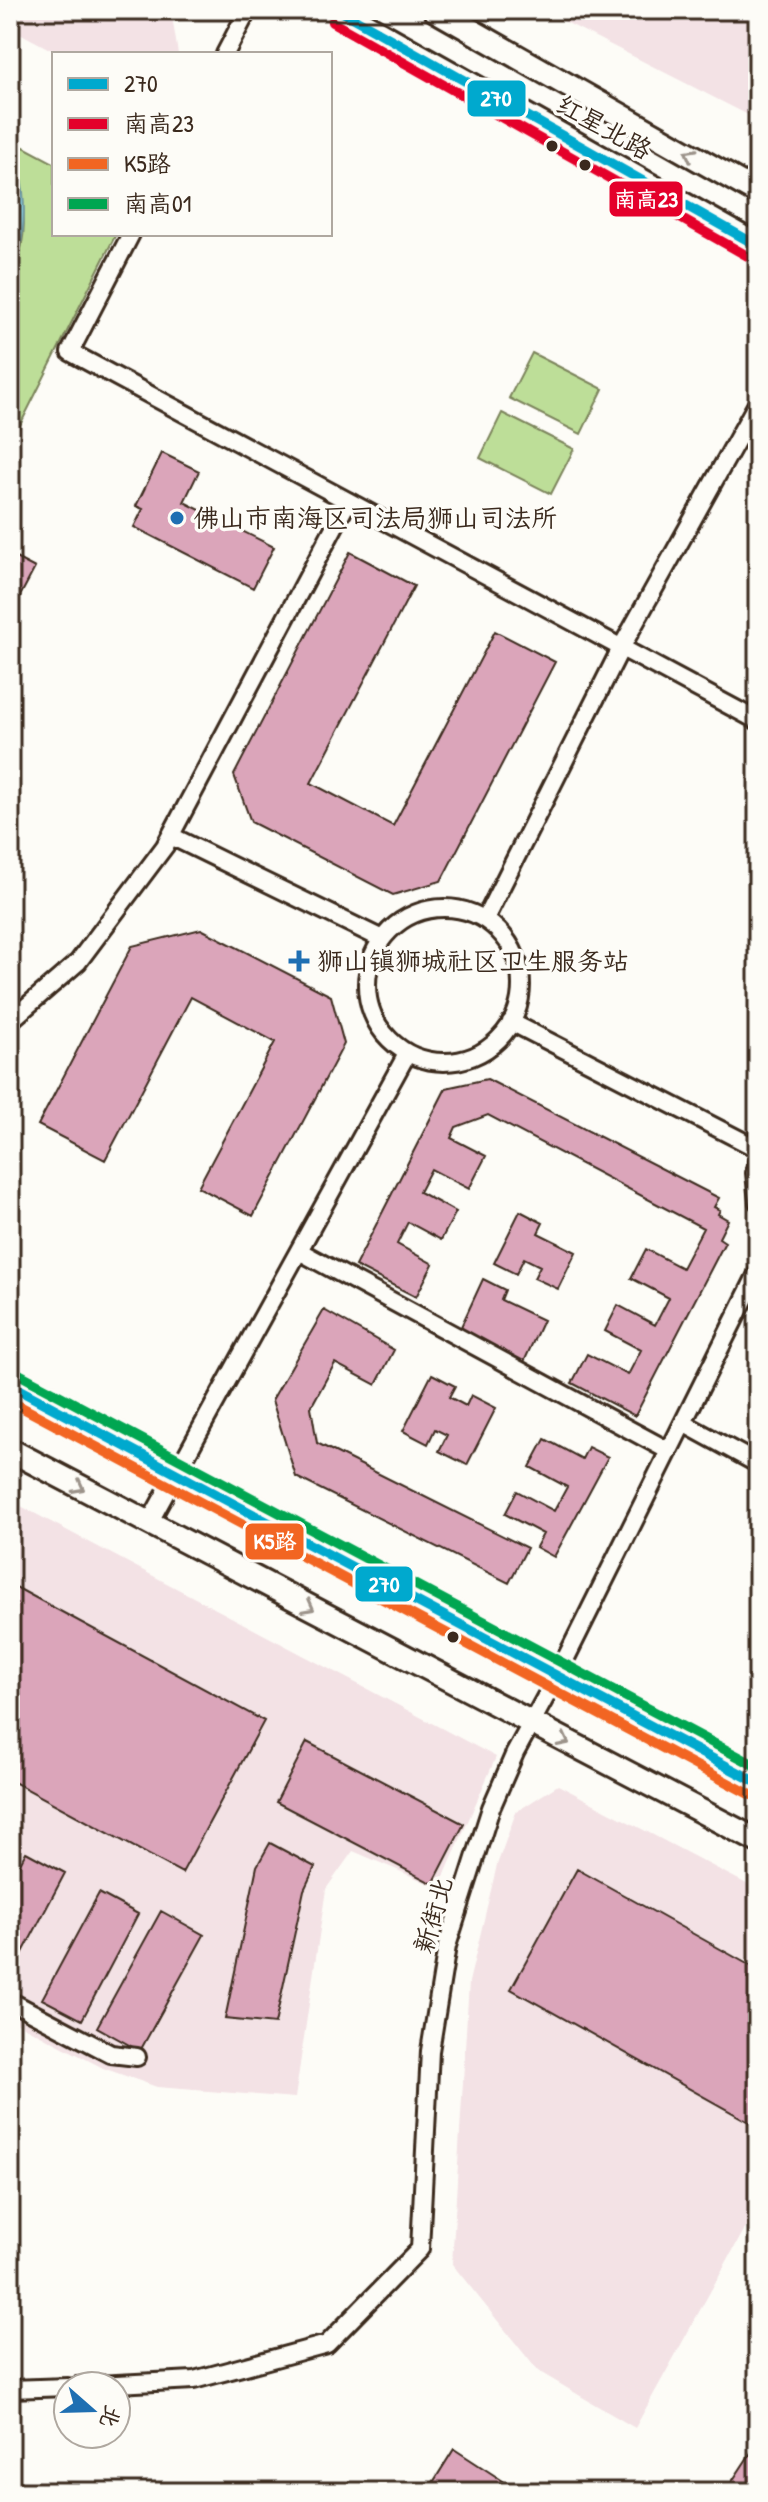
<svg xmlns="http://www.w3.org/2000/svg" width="768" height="2502" font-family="'Patrick Hand','LXGW WenKai TC',sans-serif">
<rect width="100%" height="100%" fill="#fdfcf7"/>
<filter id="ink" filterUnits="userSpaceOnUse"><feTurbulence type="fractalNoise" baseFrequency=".0125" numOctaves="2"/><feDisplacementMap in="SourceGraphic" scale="16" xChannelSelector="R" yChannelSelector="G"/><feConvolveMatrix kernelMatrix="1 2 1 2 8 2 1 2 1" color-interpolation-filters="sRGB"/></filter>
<g filter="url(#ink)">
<path fill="#f3e2e5" d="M10,10H162L172,16L178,54H59L10,28Z
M542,10H758V120L550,14Z
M17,1504L496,1757L439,1888L353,1851L326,1889L295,2098L157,2087L103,2068L10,2019V1517Z
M558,1785L758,1890V2205L635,2428L538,2371L452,2264L469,1982L497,1865L516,1812Z"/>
<path fill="#bdde98" stroke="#7c845b" stroke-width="2" d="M20,145L54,163V234H116L10,445V275C34,237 21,195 13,154Z
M532,353L603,389L581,434L509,398Z
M502,413L574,449L551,494L480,458Z"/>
<path fill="#90dcf1" stroke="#6e959d" stroke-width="2" d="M10,153C30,177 27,248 10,275Z"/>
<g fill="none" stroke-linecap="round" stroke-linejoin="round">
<path stroke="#5d7172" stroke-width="2" d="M10,180L17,214L10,259"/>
</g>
<path fill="#dba5ba" stroke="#3b2a1e" stroke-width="2" d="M162,453L199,471L184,502L274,547L253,588L134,527L143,509L136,506Z
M350,552L414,586L311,783L393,826L495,631L555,662L441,881L393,895L251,822L234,775Z
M10,555L35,568L10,615Z
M201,929L331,996L344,1044L253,1216L198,1187L275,1042L191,997L105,1160L38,1125L132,946Z
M487,1079L719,1198L714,1207L720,1210L718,1214L728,1220L719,1238L725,1242L635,1416L572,1383L587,1354L628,1375L641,1350L605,1331L618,1305L655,1325L669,1298L631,1278L646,1249L682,1268L703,1228L488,1115L456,1127L451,1138L486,1156L469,1189L431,1169L419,1192L456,1212L441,1240L408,1222L397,1244L433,1264L416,1297L355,1266L446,1088Z
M520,1211L543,1223L538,1233L576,1252L558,1289L534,1278L540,1266L524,1258L516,1274L494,1263Z
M483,1279L505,1290L501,1300L543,1320L524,1362L459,1331Z
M324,1310L394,1350L376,1385L335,1363L311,1407L317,1443L527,1548L509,1583L296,1477L272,1400Z
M432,1374L455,1386L449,1397L466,1406L471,1395L496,1408L467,1465L439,1451L447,1435L435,1429L428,1444L403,1431Z
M545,1439L582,1459L588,1447L608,1457L554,1557L536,1547L543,1534L505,1514L517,1491L554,1511L567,1487L530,1467Z
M10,1584L264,1721L182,1873L10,1780Z
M307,1742L464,1824L433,1884L276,1802Z
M270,1843L315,1867L304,1890L275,2024L225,2019L257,1866Z
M26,1852L65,1873L10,1977V1882Z
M577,1869L758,1970V2127L511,1989Z
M99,1893L138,1914L82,2020L42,1999Z
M161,1911L204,1935L140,2051L97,2027Z
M758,2442V2492H725Z
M454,2449L520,2492H427Z"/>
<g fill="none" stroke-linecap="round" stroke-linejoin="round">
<defs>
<path id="street" d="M225,54L248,10
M131,234L70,352L758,721
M171,836L382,939
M367 985a77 77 0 1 1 154 0a77 77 0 1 1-154 0Z
M485,919L621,648L758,402
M10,1021L78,962L165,846L348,501
M511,1022L758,1149
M758,1162L755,1173L758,1202
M299,1251L669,1451
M683,1423L758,1464
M149,1523L407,1054
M10,2001L111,2054L137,2057
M78,2386L194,2380L327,2344L420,2249L430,2051L447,1946L491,1808L515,1753L557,1676L758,1272
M10,2389L68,2387"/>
<path id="secondary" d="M339,10L758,246
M435,10L758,193
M10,1385L758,1783
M10,1450L758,1841"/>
</defs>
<use href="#street" stroke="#3b2a1e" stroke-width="22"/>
<use href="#secondary" stroke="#3b2a1e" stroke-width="28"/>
<use href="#street" stroke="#fdfcf7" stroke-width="16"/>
<use href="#secondary" stroke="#fdfcf7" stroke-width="22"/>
<defs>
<path id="bus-1" d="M339,10L758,246
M10,1385L758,1783"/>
<path id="bus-2" d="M332,22L751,258"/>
<path id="bus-3" d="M10,1401L751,1795"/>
<path id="bus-4" d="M17,1373L758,1767"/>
</defs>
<use href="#bus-1" stroke="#fdfcf7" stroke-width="16"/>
<use href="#bus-2" stroke="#fdfcf7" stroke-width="16"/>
<use href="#bus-3" stroke="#fdfcf7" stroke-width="16"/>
<use href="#bus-4" stroke="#fdfcf7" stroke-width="16"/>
<use href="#bus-1" stroke="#00a9ce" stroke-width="10"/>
<use href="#bus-2" stroke="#e4002b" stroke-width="10"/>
<use href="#bus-3" stroke="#f26522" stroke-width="10"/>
<use href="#bus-4" stroke="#00a651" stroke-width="10"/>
</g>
<defs><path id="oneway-chevron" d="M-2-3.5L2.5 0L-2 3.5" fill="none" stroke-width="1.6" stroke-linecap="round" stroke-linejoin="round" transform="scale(2)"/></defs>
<g stroke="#9c938a">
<use href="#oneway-chevron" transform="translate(690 154) rotate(-151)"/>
<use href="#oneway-chevron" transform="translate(79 1487) rotate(28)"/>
<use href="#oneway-chevron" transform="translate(309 1607) rotate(28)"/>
<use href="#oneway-chevron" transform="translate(564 1741) rotate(27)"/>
</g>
</g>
<g fill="#3b2a1e" stroke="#fdfcf7" stroke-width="3">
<circle cx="552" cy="146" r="7"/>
<circle cx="585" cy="165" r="7"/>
<circle cx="453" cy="1637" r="7"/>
</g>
<g fill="#1f6fb2" stroke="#fdfcf7" stroke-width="3">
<circle cx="177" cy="518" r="8"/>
<path d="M295 949h8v8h8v8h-8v8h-8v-8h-8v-8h8z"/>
</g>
<g text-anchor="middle" stroke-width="7" stroke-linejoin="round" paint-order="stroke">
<g font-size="26" fill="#3b2a1e" stroke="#fdfcf7">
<text transform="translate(604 127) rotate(29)" y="9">红星北路</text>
<text transform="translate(433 1915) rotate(-74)" y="9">新街北</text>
</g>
<g font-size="26" fill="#3b2a1e" stroke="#fdfcf7" text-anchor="start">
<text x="193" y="527">佛山市南海区司法局狮山司法所</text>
<text x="317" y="970">狮山镇狮城社区卫生服务站</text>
</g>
</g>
<g stroke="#fdfcf7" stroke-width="3">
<rect x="466" y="79" width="61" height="39" rx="8" fill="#00a9ce"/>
<rect x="608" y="180" width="76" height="38" rx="8" fill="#e4002b"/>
<rect x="244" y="1522" width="61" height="39" rx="8" fill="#f26522"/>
<rect x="354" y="1565" width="60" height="38" rx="8" fill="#00a9ce"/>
</g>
<g font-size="22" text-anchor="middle" font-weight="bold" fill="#fff">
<text x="496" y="106">270</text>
<text x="646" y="207">南高23</text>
<text x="275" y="1549">K5路</text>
<text x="384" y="1592">270</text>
</g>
<rect width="768" height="2502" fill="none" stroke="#fdfcf7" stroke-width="40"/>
<rect x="20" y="20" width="728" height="2462" fill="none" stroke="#3b2a1e" stroke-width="3" filter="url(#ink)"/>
<rect x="52" y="52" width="280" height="184" fill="#fdfcf7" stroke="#afa8a0" stroke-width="2"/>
<rect x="68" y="78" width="40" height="12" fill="#00a9ce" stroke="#afa8a0" stroke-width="2"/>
<text x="124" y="92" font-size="24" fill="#3b2a1e">270</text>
<rect x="68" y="118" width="40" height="12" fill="#e4002b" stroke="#afa8a0" stroke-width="2"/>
<text x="124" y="132" font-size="24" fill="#3b2a1e">南高23</text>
<rect x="68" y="158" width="40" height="12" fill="#f26522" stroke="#afa8a0" stroke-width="2"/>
<text x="124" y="172" font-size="24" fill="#3b2a1e">K5路</text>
<rect x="68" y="198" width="40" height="12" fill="#00a651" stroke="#afa8a0" stroke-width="2"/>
<text x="124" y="212" font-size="24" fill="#3b2a1e">南高01</text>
<g transform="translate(92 2410) rotate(110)"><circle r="38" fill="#fdfcf7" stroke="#afa8a0" stroke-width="2"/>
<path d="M0-6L14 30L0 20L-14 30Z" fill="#1f6fb2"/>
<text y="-12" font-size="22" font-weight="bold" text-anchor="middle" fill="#3b2a1e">北</text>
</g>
</svg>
